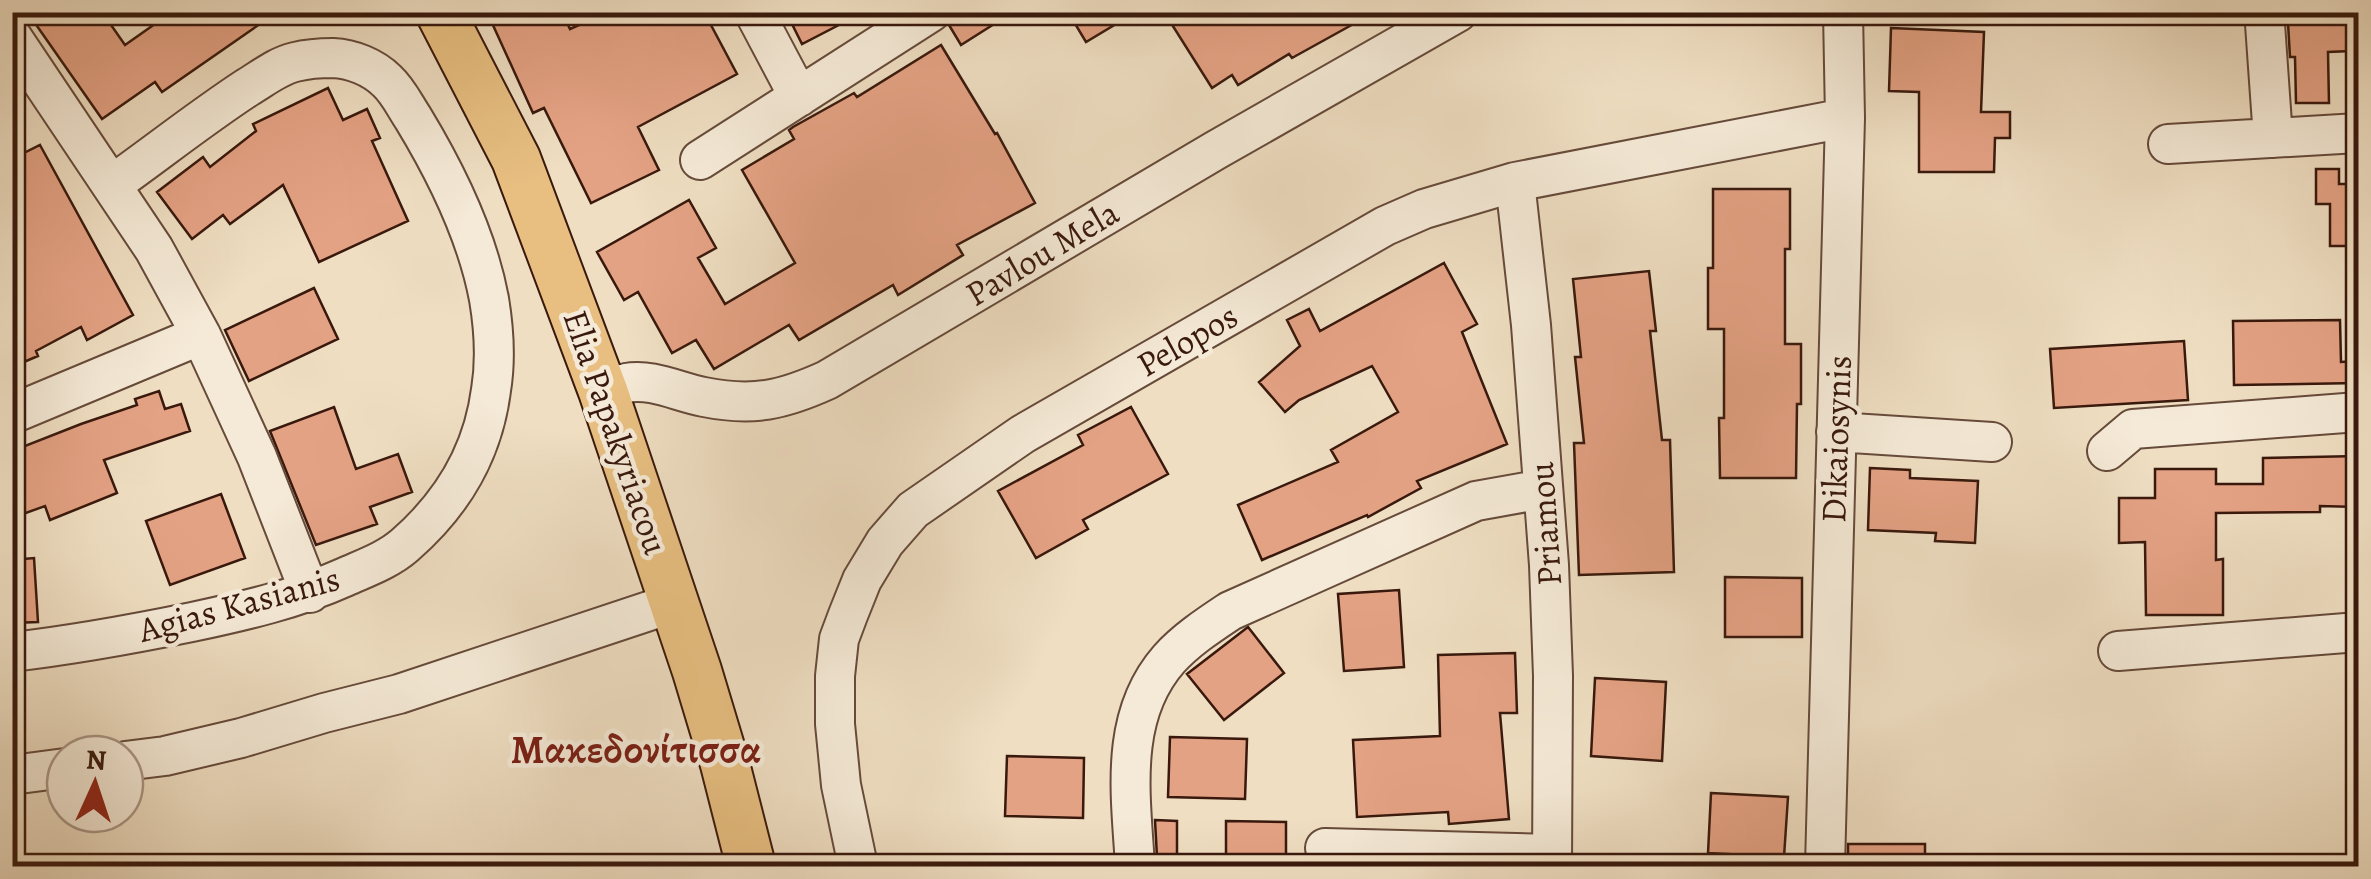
<svg xmlns="http://www.w3.org/2000/svg" width="2371" height="879" font-family="Alegreya,serif">
<rect width="100%" height="100%" fill="#efdec2"/>
<filter id="stains"><feTurbulence type="fractalNoise" baseFrequency=".002" numOctaves="4"/><feColorMatrix values="0 0 0 0 .2 0 0 0 0 .09 0 0 0 0 .02 0 0 0 .5 -.17"/></filter>
<radialGradient id="worn" r=".72"><stop offset=".6" stop-color="#630" stop-opacity="0"/><stop offset="1" stop-color="#630" stop-opacity=".3"/></radialGradient>
<path fill="#e4a284" stroke="#39190d" stroke-width="2.5" d="M56,12H102L125,45L172,12H248L257,26L162,92L155,82L102,119L37,26Z
M487,12H562L570,29L608,12H704L737,74L638,127L659,170L591,203L544,108L533,113Z
M786,12H864L802,44Z
M953,12H1013L961,45L949,25Z
M1068,12H1136L1086,42Z
M1164,12H1243L1250,24L1271,12H1375L1292,58L1289,54L1238,85L1232,75L1212,88Z
M2350,22L2351,51L2328,52L2329,103H2296L2295,57H2290L2288,23Z
M1891,28L1984,32L1981,112H2010V138H1995L1994,172H1919V92L1889,91Z
M941,45L995,134L997,133L1035,203L957,245L963,255L898,295L893,285L799,340L789,325L714,369L696,340L672,353L638,292L624,300L597,252L689,200L716,248L698,258L725,304L795,263L742,170L794,139L789,130L793,127L854,93L857,97Z
M328,88L343,120L367,109L380,138L372,141L408,221L319,262L283,185L230,224L223,215L192,239L157,192L203,157L210,167L256,131L253,124Z
M40,145L133,315L87,340L81,327L36,351L38,356L12,367V175L23,170L16,157Z
M2316,169H2339V184H2358V246H2330V204H2316Z
M1713,189H1790V249H1785V344H1801V404H1797L1796,478H1720L1719,418H1724V329H1708V268H1713Z
M1444,263L1477,324L1462,332L1507,444L1417,481L1421,488L1368,517L1367,515L1262,560L1238,505L1338,462L1331,450L1398,412L1372,366L1299,400L1285,412L1259,382L1300,346L1287,320L1309,309L1320,331Z
M1649,271L1656,331H1650L1662,440H1670L1674,572L1579,575L1574,443H1584L1575,357H1581L1573,279Z
M314,288L338,339L249,381L225,330Z
M2340,320L2341,362L2357,361L2358,383L2234,385L2233,321Z
M2184,341L2188,400L2054,408L2050,349Z
M159,391L165,409L181,404L190,431L104,460L117,493L50,520L45,506L12,518V451L81,424L137,405L135,399Z
M334,407L356,469L398,454L412,492L370,507L377,524L316,545L270,431Z
M1131,407L1168,474L1083,520L1088,529L1036,558L998,491L1083,445L1078,435Z
M2358,456V507L2320,506V512L2216,513V560L2223,559V615H2146L2145,542L2119,543V498H2155V469H2216V484H2263V458Z
M1870,468L1910,470V478L1978,481L1975,543L1935,541L1936,533L1868,530Z
M221,494L245,558L170,585L146,521Z
M34,558L38,622L12,623V560Z
M1725,577L1802,578V637H1725Z
M1399,590L1404,667L1344,671L1338,594Z
M1248,627L1284,673L1224,720L1187,674Z
M1515,653L1517,713H1500L1509,819L1449,824L1448,812L1357,817L1353,740L1440,736L1438,655Z
M1595,678L1666,682L1662,761L1591,756Z
M1170,737L1247,739L1245,799L1168,797Z
M1007,756L1084,758L1083,818L1005,816Z
M1711,793L1788,797L1784,857L1708,853Z
M1155,820L1177,821V857H1157Z
M1226,821L1286,822V866H1226Z
M1848,844H1925V866H1848Z"/>
<g fill="none" stroke-linecap="round" stroke-linejoin="round">
<defs>
<path id="minor" d="M754,12L799,97
M2265,24L2273,138
M12,37L154,249L201,335L257,457L310,593
M2168,144L2358,133
M700,160L931,12
M1515,182L1531,325L1549,565L1553,676L1552,866
M603,391C610,388 618,384 626,383C652,378 678,392 704,397C753,407 783,400 827,380L1216,150L1458,12
M12,414L201,335
M1836,432L1992,442
M2107,451L2133,429L2358,412
M2118,651L2358,632
M12,652C73,645 133,634 192,622C244,611 296,599 345,577C365,568 388,560 405,545C452,504 483,453 491,390C496,360 494,329 489,299C477,235 447,174 413,118C405,106 398,91 387,81C373,67 352,59 333,58C320,58 307,59 295,62C278,66 263,78 248,87C202,117 158,152 113,184
M125,761L165,756L241,738L324,713L399,694L676,602
M12,775L65,768
M1325,848L1552,854
M858,866L841,785L835,724V676L839,639L848,615L862,580L885,542L913,510L1023,434L1385,226L1424,209L1515,182L1845,118
M1135,866C1131,796 1118,717 1169,659C1186,640 1209,625 1230,611L1476,501L1543,489
M1825,866L1845,118L1843,12"/>
<path id="major" d="M440,12L516,159L603,391L697,671L725,764L751,866"/>
</defs>
<use href="#minor" stroke="#664a3a" stroke-width="42"/>
<use href="#major" stroke="#39190d" stroke-width="52"/>
<use href="#minor" stroke="#f5ead7" stroke-width="38"/>
<use href="#major" stroke="#e8bf81" stroke-width="48"/>
</g>
<g text-anchor="middle" stroke-width="9" stroke-linejoin="round" paint-order="stroke">
<g font-size="35" fill="#39190d" stroke="#f5ead7">
<text transform="translate(1042 253) rotate(-31)" y="12">Pavlou Mela</text>
<text transform="translate(1187 340) rotate(-30)" y="12">Pelopos</text>
<text transform="translate(616 432) rotate(71)" y="12">Elia Papakyriacou</text>
<text transform="translate(1836 439) rotate(-88)" y="12">Dikaiosynis</text>
<text transform="translate(1545 524) rotate(-94)" y="12">Priamou</text>
<text transform="translate(239 604) rotate(-15)" y="12">Agias Kasianis</text>
</g>
<g font-size="40" font-weight="bold" fill="#7a1f14" stroke="#f5ead7">
<text x="636" y="763">Μακεδονίτισσα</text>
</g>
</g>
<rect width="2371" height="879" fill="none" stroke="#efdec2" stroke-width="50"/>
<rect x="15" y="15" width="2341" height="849" fill="none" stroke="#39190d" stroke-width="5"/>
<rect x="25" y="25" width="2321" height="829" fill="none" stroke="#39190d" stroke-width="2.5"/>
<g transform="translate(95 784) rotate(3)"><circle r="48" fill="#f5ead7" stroke="#aa9686" stroke-width="2.5"/>
<path d="M0-8L18 38L0 25L-18 38Z" fill="#8f2418"/>
<text y="-15" font-size="28" font-weight="bold" text-anchor="middle" fill="#39190d">N</text>
</g>
<rect width="100%" height="100%" filter="url(#stains)"/>
<rect width="100%" height="100%" fill="url(#worn)"/>
</svg>
